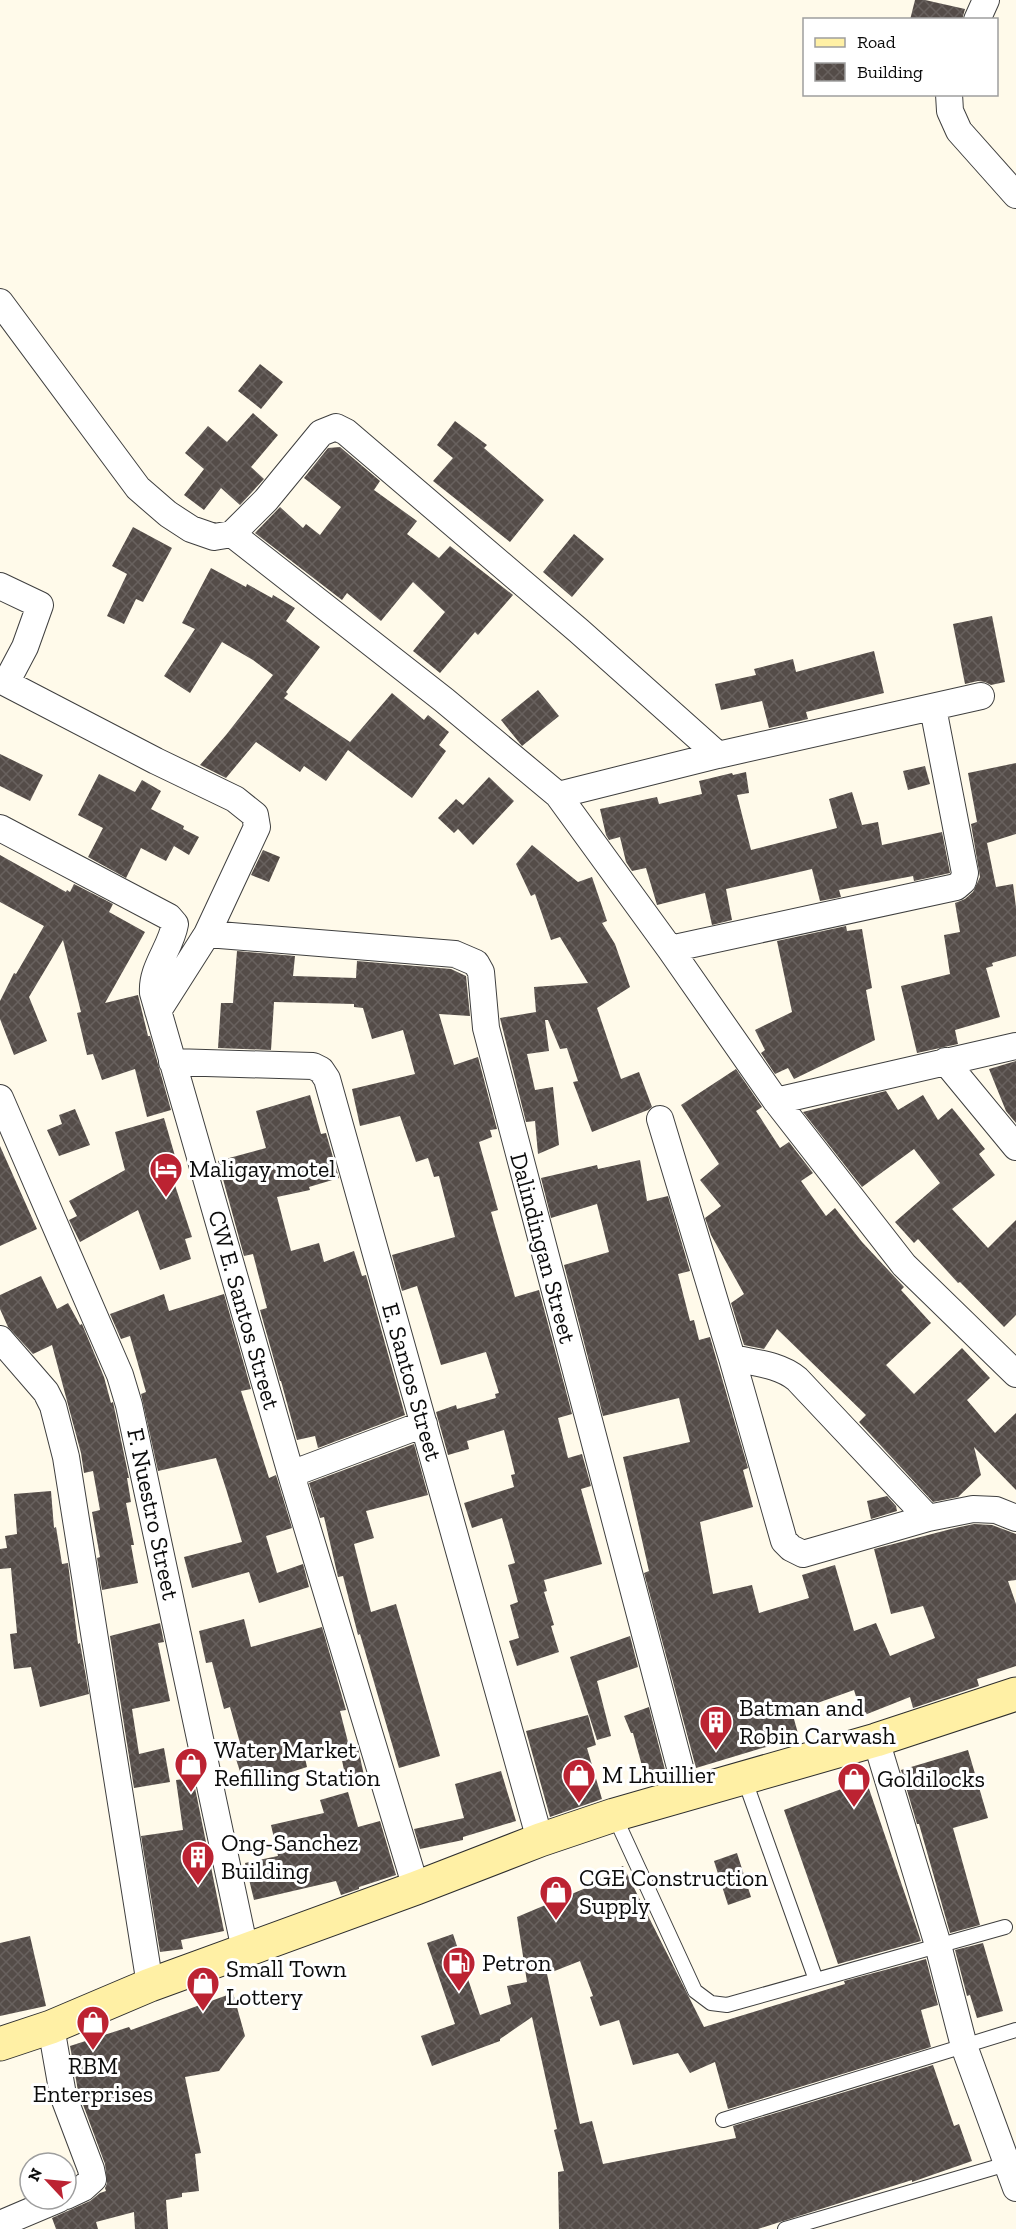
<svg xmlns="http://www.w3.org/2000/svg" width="1016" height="2229" font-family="'Zilla Slab',serif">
<defs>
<pattern id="building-cross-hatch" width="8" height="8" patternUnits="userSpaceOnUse" patternTransform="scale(1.5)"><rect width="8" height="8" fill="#544c48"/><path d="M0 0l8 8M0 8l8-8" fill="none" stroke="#68615e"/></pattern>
</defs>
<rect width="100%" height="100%" fill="#fffaea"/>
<path fill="url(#building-cross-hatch)" d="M915,0H925L965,9L962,20H910Z
M260,364L283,382L261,409L238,391Z
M253,413L278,435L251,467L264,479L240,505L221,488L204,510L184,495L204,469L185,453L208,426L227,442Z
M455,421L487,445L484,448L544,500L510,542L433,481L453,458L437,445Z
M340,447L380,481L374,490L417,521L407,534L439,558L450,546L513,595L478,635L475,632L440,673L413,651L445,612L413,582L381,621L347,593L342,600L255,533L280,507L303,528L306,524L320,535L341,507L304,478L328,448Z
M133,527L172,548L143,602L136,599L124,624L107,616L127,574L112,566Z
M574,534L604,559L572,597L543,572Z
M211,568L246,587L247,584L272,598L273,595L295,608L286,621L320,647L286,692L288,694L284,698L350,742L392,693L424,720L428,715L449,732L439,745L446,751L412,798L348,750L326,781L304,766L300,772L256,742L226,778L200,765L226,735L273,675L253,660L222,642L190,693L164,676L195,629L182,623Z
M992,616L1005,682L991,685L985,682L978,681L965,684L953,624Z
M874,651L884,693L806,712L808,719L769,728L762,701L721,710L715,684L756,675L754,669L793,659L796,672Z
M538,690L559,716L522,746L501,720Z
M0,754L43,775L30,801L0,786Z
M1016,763V834L987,843L996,887L1013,884L1016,907V956L992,963L993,966L986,968L1000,1017L955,1030L958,1044L917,1053L901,986L950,974L944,935L960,932L955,903L965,899L973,892L980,877L971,824L977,822L968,773Z
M925,766L930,784L908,790L903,771Z
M746,772L749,793L737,795L751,850L837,828L829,799L852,792L862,825L878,822L882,845L942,832L950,873L914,881L913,876L839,890L841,897L820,901L812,869L726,889L732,920L712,925L705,893L657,905L646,868L632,871L626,862L620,837L609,840L606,835L600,809L657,797L659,804L702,794L699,781L732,773L733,775Z
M99,774L135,792L142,780L161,791L151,809L184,826L183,829L199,837L189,855L174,846L166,861L141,848L126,878L88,857L103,828L78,815Z
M489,777L514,801L473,845L458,829L454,833L438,818L456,799L463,805Z
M532,845L578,882L592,877L607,921L602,923L615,944L630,987L597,1008L621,1079L639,1072L652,1107L648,1110L592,1132L573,1082L578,1081L567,1048L560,1049L548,1020H545L549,1051L527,1054L535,1090L553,1087L559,1145L538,1154L535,1121L526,1122L500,1018L536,1012L534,987L588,983L560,937L551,940L535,894L531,896L516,864Z
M263,850L280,857L269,882L251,875Z
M0,855L66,892L67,890L70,892L74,884L113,904L109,912L145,932L105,1003L138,995L148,1036H150L171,1110L147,1117L135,1069L102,1080L93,1054L87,1055L77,1013L81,1012L63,940L29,997L47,1041L14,1055L0,1019V1001L14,973L16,974L44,926L0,902Z
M846,926L847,931L862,929L872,988L866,990L875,1040L794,1079L788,1068L775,1074L761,1053L765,1050L755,1030L792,1012L777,941Z
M237,951L295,956L293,976L356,978L357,961L451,969L466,976L470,1016L439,1014L454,1065L478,1057L497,1129L490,1130L492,1137L479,1142L498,1210L491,1212L515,1297L539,1290L572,1414L558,1418L568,1458L582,1454L591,1486L581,1489L602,1564L544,1580L547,1591L544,1592L554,1625L551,1626L559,1652L517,1666L509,1641L519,1638L510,1605L518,1602L508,1565L515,1563L502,1518L472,1528L464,1503L514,1487L511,1475L515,1474L504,1430L467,1441L469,1449L448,1455L436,1412L456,1405L457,1409L496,1398L495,1394L499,1393L486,1352L441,1365L417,1286L402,1291L392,1255L455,1237L439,1176L434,1177L428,1158L416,1162L400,1116L360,1126L352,1089L415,1074L403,1030L372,1039L363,1008L354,1007V1004L274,1002L271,1050L218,1048L221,1003H233Z
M1016,1061V1123L1006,1111L989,1069Z
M736,1069L762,1107L756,1111L780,1148L789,1142L813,1173L801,1181L826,1216L835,1208L862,1242L904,1287L901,1290L931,1323L886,1365L914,1394L962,1348L990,1378L967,1400L995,1433L1016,1413V1490L974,1447L981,1475L958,1497L933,1502L859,1422L866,1415L777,1329L764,1349L744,1345L731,1303L744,1294L711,1235L705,1218L721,1206L700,1180L719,1164L681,1105Z
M886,1091L898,1110L923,1095L938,1120L952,1108L985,1149L979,1154L995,1175L952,1209L988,1248L1016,1220V1315L1004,1327L960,1282L958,1283L918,1239L914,1243L895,1222L940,1183L914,1149L862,1187L803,1112Z
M310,1095L321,1134L326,1133L339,1178L309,1187L310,1190L277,1197L291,1251L319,1243L324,1262L354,1251L362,1276L366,1275L405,1415L318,1448L315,1436L297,1440L281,1381H280L260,1310L267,1308L253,1254L244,1256L218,1161L266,1148L256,1111Z
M75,1109L90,1145L59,1156L47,1130L62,1124L59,1115Z
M164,1118L175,1156L166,1158L192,1237L185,1239L191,1259L160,1270L138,1210L80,1242L69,1220L77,1216L69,1201L125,1170L115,1132Z
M0,1146L37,1229L0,1246Z
M640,1160L647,1201L668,1196L690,1271L678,1274L690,1321L694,1320L699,1340L710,1337L748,1468L743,1470L753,1507L700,1522L713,1594L752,1585L759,1613L809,1598L802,1575L835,1565L854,1631L876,1623L890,1656L935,1638L923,1606L891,1614L874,1549L955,1528L974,1524L992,1525L1016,1534V1580L1008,1581L1016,1604V1666L977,1679L979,1686L913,1708L910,1697L862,1716L854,1690L792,1712L799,1737L696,1768L644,1573L649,1571L623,1457L690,1442L679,1398L603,1416L564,1265L609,1252L597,1204L551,1218L541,1178L597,1165L598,1169Z
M41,1276L57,1309L68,1303L80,1325L82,1324L104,1377L111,1403L113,1402L129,1478H127L131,1502L126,1503L134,1545H131L138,1583L102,1590L97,1558L100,1557L92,1512L100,1510L93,1471L84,1473L81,1453L52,1345L33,1354L8,1327L0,1309V1295Z
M164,1294L169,1311L224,1294L251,1389L241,1391L269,1478L276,1475L292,1528L266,1536L277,1573L303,1564L309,1587L259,1603L249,1572L192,1588L184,1557L242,1542L227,1492L216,1458L158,1471L141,1394L146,1392L130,1336L121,1339L110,1314Z
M414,1444L428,1495L366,1511L374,1538L354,1544L371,1612L396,1604L440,1756L399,1768L360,1634L358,1635L343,1576L338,1577L324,1517L320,1518L309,1483Z
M51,1491L54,1528L56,1527L62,1564L68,1563L78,1644L80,1643L89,1694L40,1707L31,1667L14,1669L10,1634L17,1633L11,1568L0,1569V1549L7,1548L5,1536L17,1534L14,1494Z
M887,1496L896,1506L897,1511L871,1519L867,1501Z
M244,1619L251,1647L322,1627L346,1710L340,1711L349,1746L305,1758L307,1767L245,1787L235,1756L243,1754L230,1707L224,1709L212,1662L206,1663L199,1631Z
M160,1623L164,1642L158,1643L170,1701L132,1709L139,1754L164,1748L170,1782L134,1788L110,1636Z
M630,1636L638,1667L597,1681L611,1736L597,1740L570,1657Z
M649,1707L667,1778L647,1784L633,1733H631L624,1716Z
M588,1715L596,1745L587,1748L602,1799L550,1817L526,1731Z
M358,1748L365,1780L347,1784L340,1751Z
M968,1750L988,1818L953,1828L980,1925L950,1933L919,1824H917L901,1770Z
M501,1771L516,1821L463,1837V1840L420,1849L414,1829L464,1818L455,1784Z
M193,1778L224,1931L181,1940L183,1949L160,1952L141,1836L183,1830L176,1780Z
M866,1780L921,1941L838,1964L784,1810Z
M348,1792L358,1827L380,1821L396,1875L359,1887V1889L341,1895L336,1881L254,1900L245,1863L278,1856L271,1825L324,1813L320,1800Z
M737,1853L751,1897L728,1905L714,1861Z
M623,1866L704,2027L845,1984L844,1981L926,1959L938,2005L921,2010L931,2047L728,2109L715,2062L690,2073L678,2053L633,2065L619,2020L600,2026L590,1997L593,1996L580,1961L547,1974L580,2124L592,2121L603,2164L736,2138L733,2126L933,2065L954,2126L959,2124L972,2161L912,2182V2180L758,2229H559L558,2172L564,2171L554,2130L557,2129L532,2017L500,2039V2041L432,2066L421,2036L455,2024L427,1943L453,1934L480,2015L511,2004L507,1986L527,1982L517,1917L593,1885L592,1882Z
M30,1936L46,2006L0,2016V1943Z
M983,1943L1003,2011L977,2018L970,1995L967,1996L955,1950Z
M233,1993L245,2036L219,2071L185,2077L201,2153L195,2154L199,2191L182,2193V2197L166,2200L168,2229H135L134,2212L96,2222L98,2229H56L52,2218L90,2201L100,2193L106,2191L105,2188L107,2183L105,2164L78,2091L70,2046L129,2027L131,2030Z"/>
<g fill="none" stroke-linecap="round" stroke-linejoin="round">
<defs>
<path id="lane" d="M744,1778L816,1980
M614,1815L695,1991L711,2003L727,2005L1005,1927
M723,2120L1016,2030
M785,2229L1010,2163"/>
<path id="street" d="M977,20L986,0
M949,94L950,111L959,131L1016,195
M0,302L138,488L168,514L191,529L214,537L232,534
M0,586L40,605L25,647L6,683L156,761L235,799L255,815L257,827L207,934L158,1011
M718,755L579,631L346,432L336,427L321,433L266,500L232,534L444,700L558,795L670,949L776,1101L904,1265L1016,1374
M558,795L718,755L981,696
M0,828L169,917L175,924C171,948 151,968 153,993L291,1474L416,1888
M207,934L455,954L476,963L481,972L486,1028L687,1794
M670,949L956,887L963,881L965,873L933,708
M945,1061L1016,1147
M172,1062L313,1066L321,1070L327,1079L540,1840
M0,1098L120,1375L129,1405L245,1950
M776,1101L1016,1046
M660,1119L732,1358L784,1541L791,1548L803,1554L928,1518L973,1509L996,1510L1016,1518
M0,1339L46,1392L53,1406L66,1457L150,1985
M732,1358C754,1363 779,1364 797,1379L928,1518
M291,1474L424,1424
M876,1740L938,1945L964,2046L1016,2188
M51,2027L63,2095L91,2169L93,2179L83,2188L66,2196
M0,2224L59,2199"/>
<path id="secondary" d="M0,2044L51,2027L150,1985L416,1888L540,1840L614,1815L876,1740L1016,1694"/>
</defs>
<use href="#lane" stroke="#3f3f3f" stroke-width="16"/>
<use href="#street" stroke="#3f3f3f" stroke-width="28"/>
<use href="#secondary" stroke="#2e2e2e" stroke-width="35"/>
<use href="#lane" stroke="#fff" stroke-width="14"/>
<use href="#street" stroke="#fff" stroke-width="26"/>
<use href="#secondary" stroke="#fff0a5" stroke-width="33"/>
</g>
<defs>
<symbol id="hotel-pin" viewBox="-11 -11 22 30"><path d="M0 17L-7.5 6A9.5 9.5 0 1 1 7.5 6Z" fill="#bc2332" stroke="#fff"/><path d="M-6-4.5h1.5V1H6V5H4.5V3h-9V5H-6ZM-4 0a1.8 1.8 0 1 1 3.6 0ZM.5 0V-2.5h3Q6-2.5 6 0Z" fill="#fff"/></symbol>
<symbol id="building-pin" viewBox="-11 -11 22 30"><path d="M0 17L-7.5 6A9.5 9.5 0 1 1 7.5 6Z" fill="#bc2332" stroke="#fff"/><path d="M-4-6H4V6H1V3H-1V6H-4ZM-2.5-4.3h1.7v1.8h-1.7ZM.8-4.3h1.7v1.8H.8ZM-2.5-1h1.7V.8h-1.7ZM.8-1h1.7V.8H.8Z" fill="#fff"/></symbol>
<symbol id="shop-pin" viewBox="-11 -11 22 30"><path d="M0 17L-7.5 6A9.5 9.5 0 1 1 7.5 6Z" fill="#bc2332" stroke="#fff"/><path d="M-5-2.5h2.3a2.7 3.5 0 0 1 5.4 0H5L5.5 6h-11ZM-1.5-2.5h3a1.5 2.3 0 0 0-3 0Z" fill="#fff"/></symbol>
<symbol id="fuel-pin" viewBox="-11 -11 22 30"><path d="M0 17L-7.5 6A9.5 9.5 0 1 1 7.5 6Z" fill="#bc2332" stroke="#fff"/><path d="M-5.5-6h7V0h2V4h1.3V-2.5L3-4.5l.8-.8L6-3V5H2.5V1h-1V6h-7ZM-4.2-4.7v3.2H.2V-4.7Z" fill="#fff"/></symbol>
</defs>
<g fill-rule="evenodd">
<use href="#hotel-pin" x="147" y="1150" width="38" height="52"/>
<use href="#building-pin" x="697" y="1703" width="38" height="52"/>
<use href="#shop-pin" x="172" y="1745" width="38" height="52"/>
<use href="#shop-pin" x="560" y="1756" width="38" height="52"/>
<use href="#shop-pin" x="835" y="1760" width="38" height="52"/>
<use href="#building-pin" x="179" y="1838" width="38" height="52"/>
<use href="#shop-pin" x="537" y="1873" width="38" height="52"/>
<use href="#fuel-pin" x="440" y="1944" width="38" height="52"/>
<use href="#shop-pin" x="184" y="1964" width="38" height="52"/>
<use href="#shop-pin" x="74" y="2003" width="38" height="52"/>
</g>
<g text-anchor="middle" stroke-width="6" stroke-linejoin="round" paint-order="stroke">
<g font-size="24" fill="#0c0c0c" stroke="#fff" text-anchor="start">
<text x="189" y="1177">Maligay motel</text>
<text x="739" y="1716">Batman and<tspan x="739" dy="28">Robin Carwash</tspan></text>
<text x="214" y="1758">Water Market<tspan x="214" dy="28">Refilling Station</tspan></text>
<text x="602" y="1783">M Lhuillier</text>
<text x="877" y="1787">Goldilocks</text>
<text x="221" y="1851">Ong-Sanchez<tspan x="221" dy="28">Building</tspan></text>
<text x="579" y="1886">CGE Construction<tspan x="579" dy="28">Supply</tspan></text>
<text x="482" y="1971">Petron</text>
<text x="226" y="1977">Small Town<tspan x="226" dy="28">Lottery</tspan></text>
<text x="93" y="2074" text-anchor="middle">RBM<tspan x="93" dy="28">Enterprises</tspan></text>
</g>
<g font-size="24" fill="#0c0c0c" stroke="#fff">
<text transform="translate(543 1248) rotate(75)" y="8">Dalindingan Street</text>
<text transform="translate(244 1310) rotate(74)" y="8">CW E. Santos Street</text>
<text transform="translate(412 1382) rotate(74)" y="8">E. Santos Street</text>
<text transform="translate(153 1514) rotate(78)" y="8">F. Nuestro Street</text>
</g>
</g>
<rect x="803" y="18" width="195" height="78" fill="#ffffff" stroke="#9e9e9e" stroke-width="1.5"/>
<rect x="815" y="38" width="30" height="9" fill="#fff0a5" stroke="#9e9e9e" stroke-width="1.5"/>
<text x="857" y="48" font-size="18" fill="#0c0c0c">Road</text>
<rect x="815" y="63" width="30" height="18" fill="url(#building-cross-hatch)" stroke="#9e9e9e" stroke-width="1.5"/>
<text x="857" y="78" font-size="18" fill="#0c0c0c">Building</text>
<g transform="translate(48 2181) rotate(296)"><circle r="28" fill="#ffffff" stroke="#9e9e9e" stroke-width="1.5"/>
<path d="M0-4.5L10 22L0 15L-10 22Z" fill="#bc2332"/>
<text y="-9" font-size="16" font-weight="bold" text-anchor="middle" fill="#0c0c0c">N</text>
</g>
</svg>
